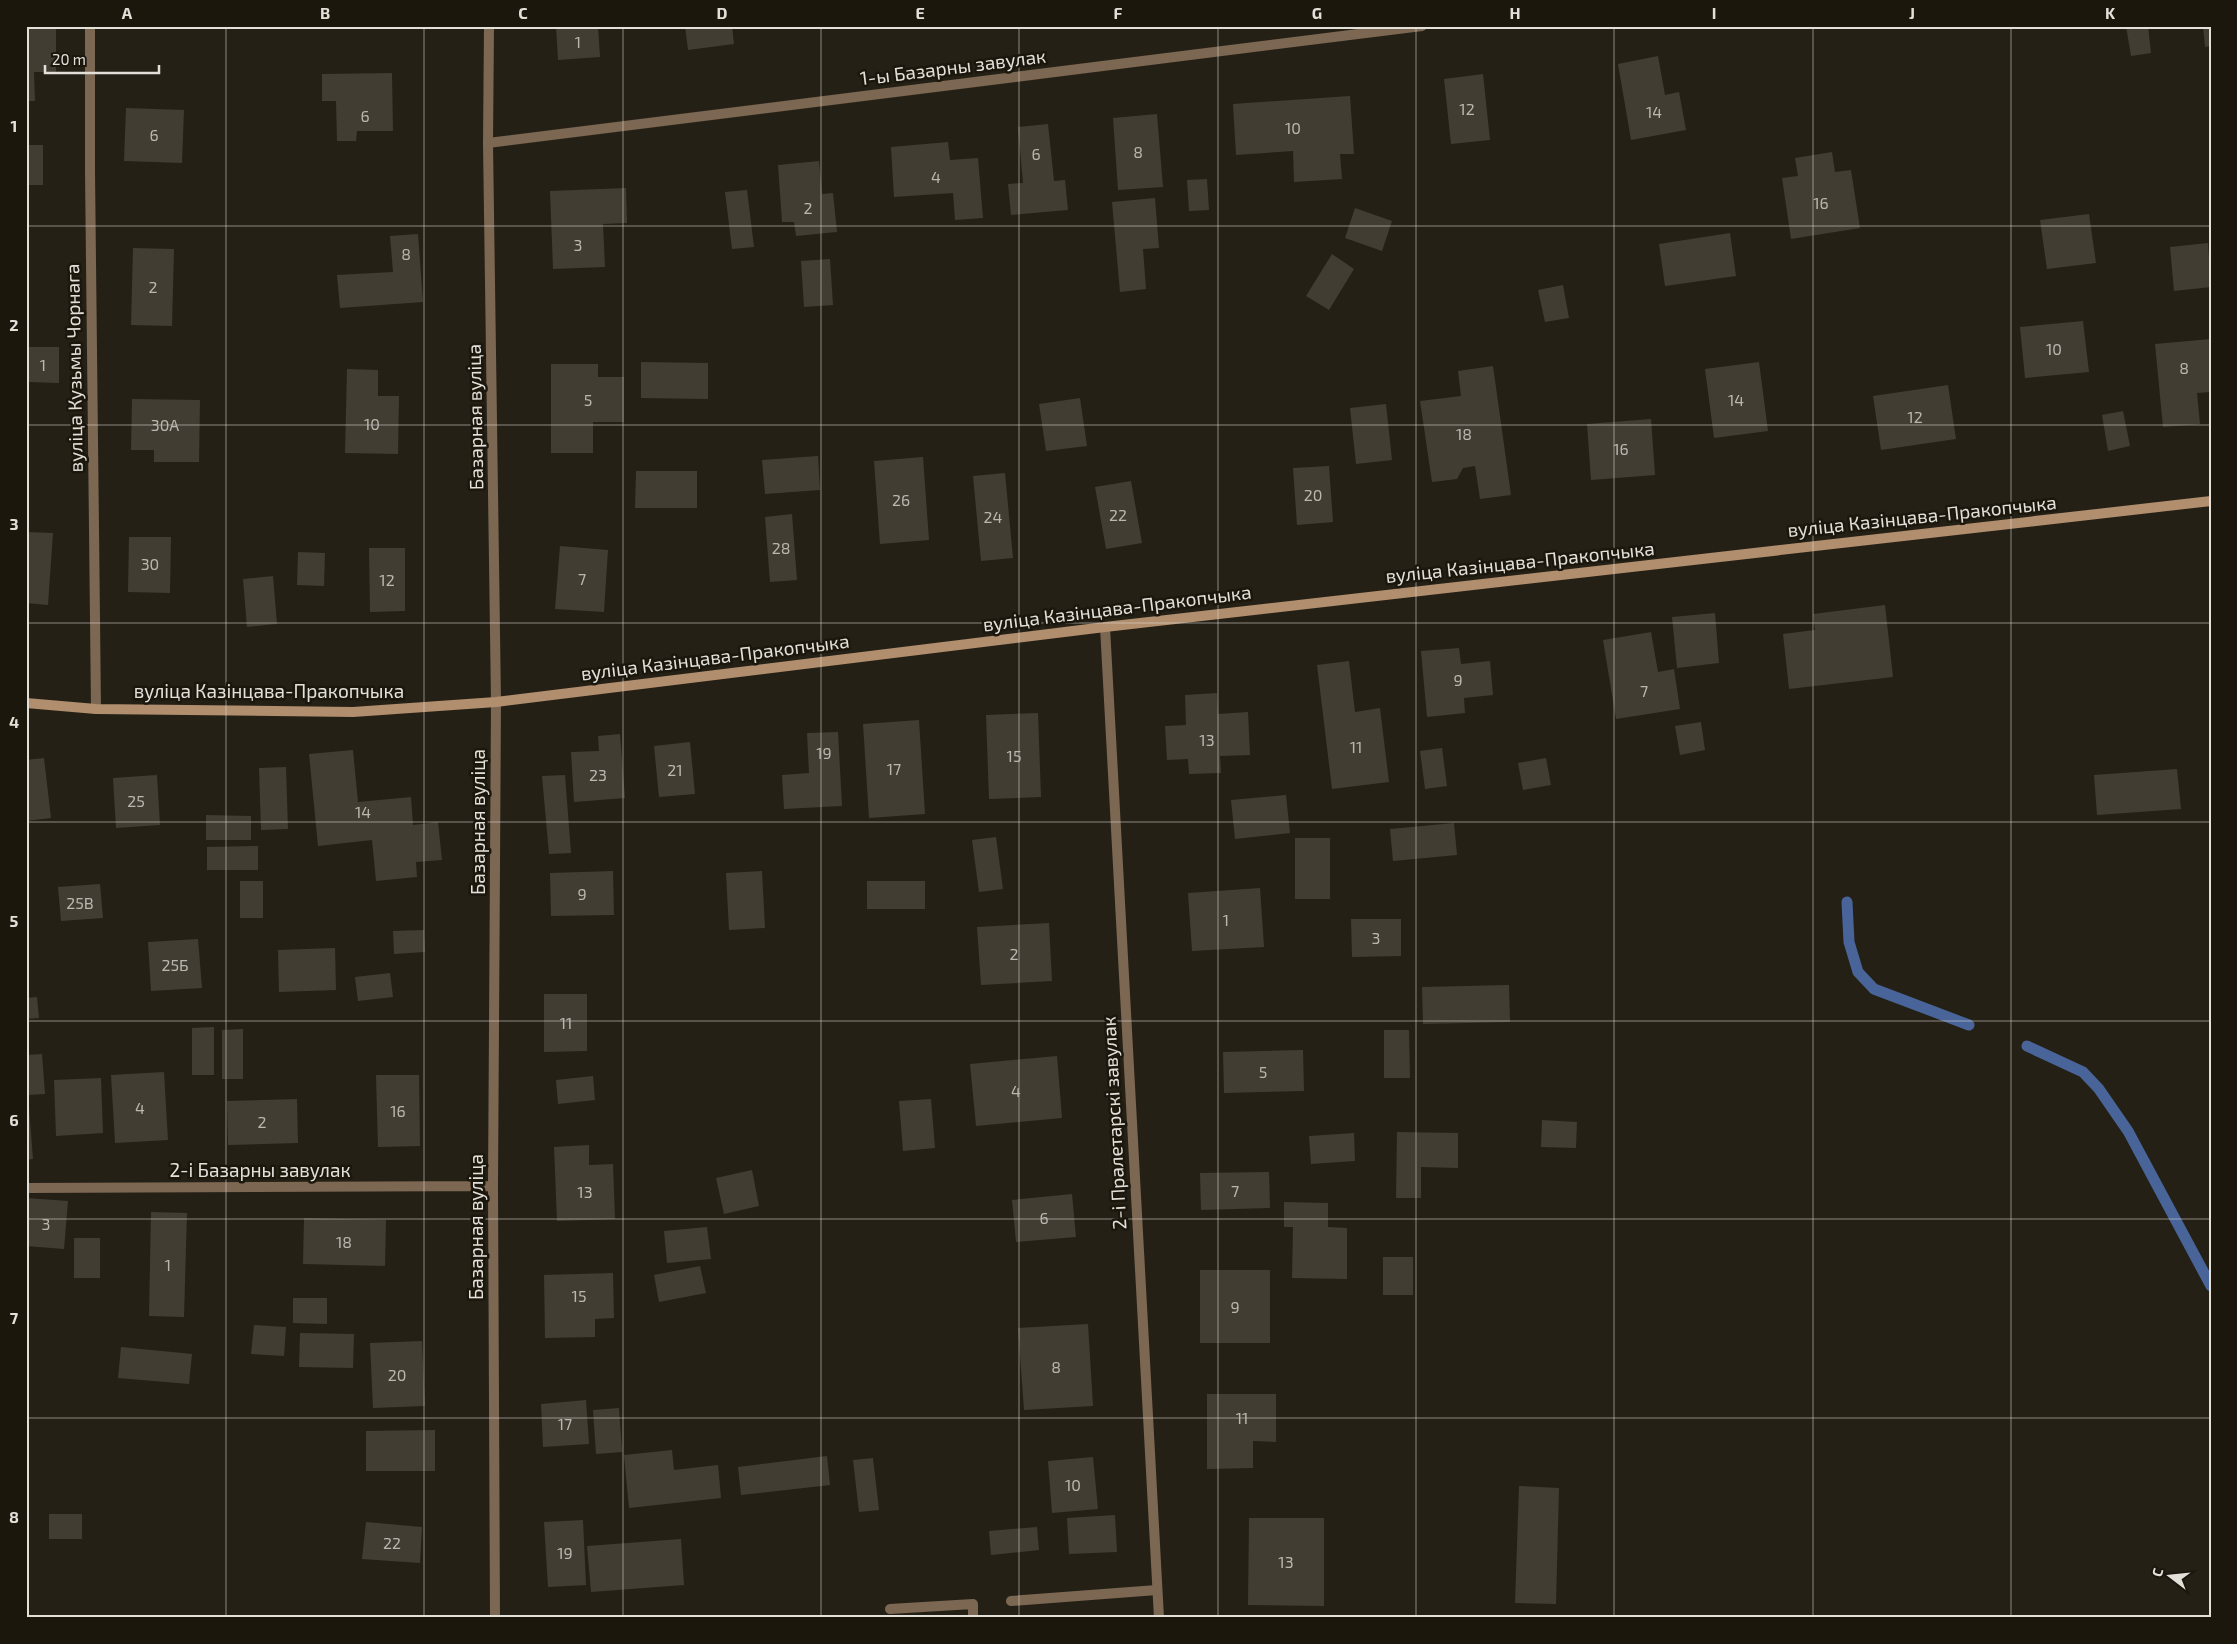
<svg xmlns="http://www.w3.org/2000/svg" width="2237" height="1644" font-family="'Exo 2',sans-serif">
<rect width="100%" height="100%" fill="#252016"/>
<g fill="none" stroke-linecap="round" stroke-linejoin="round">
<path stroke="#486499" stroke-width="11" d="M1847,902L1849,942L1858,972L1874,989L1969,1025
M2027,1046L2083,1072L2099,1089L2128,1131L2211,1286"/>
</g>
<path fill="#413d32" d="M26,26H56V72H34L35,101H26Z
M556,26H598L600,57L558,60Z
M685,26H732L734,44L688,50Z
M2126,26H2148L2151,53L2131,56Z
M2203,26H2211V46L2205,47Z
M1658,56L1665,95L1679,92L1686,130L1631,140L1618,64Z
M392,73L393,131H357L356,141H337L336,101H322V74Z
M1483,74L1490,140L1451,144L1444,79Z
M1350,96L1354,154H1340L1342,179L1294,182L1293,151L1236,155L1233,104Z
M126,108L184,110L182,163L124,161Z
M1157,114L1163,187L1118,190L1113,118Z
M1048,124L1054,181L1065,180L1068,210L1011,215L1008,184L1023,183L1018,127Z
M948,142L950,160L978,158L983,218L955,220L953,193L894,197L891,147Z
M26,145H43V185H26Z
M1832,152L1835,172L1851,170L1860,228L1791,239L1782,178L1798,176L1795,158Z
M819,161L822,194L833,193L837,232L796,236L794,222H782L778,165Z
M1207,179L1209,210L1189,211L1187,180Z
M626,188L627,223L603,224L605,267L553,269L550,191Z
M747,190L754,247L732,249L725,192Z
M1155,198L1159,248L1143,249L1146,289L1120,292L1112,202Z
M1355,208L1392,221L1382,251L1345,238Z
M2089,214L2096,263L2047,269L2040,220Z
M1730,233L1736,276L1665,286L1659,244Z
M418,234L423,302L340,308L337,275L393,272L390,236Z
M2208,243L2211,287L2174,291L2170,247Z
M133,248L174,249L172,326L131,325Z
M1332,254L1354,269L1329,310L1306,296Z
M830,259L833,305L804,307L801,261Z
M1563,285L1569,318L1545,322L1538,290Z
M2083,321L2089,372L2025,378L2020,327Z
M2211,339V392L2197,393L2200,424L2163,427L2155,344Z
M26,347H59V383L28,382V403H26Z
M641,362L708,363V399L641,398Z
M1759,362L1768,431L1714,438L1705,369Z
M551,364H598V377H624V422H593V453H551Z
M1493,366L1511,495L1480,499L1475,466L1463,468L1457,479L1432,482L1420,401L1461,396L1458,371Z
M347,369L378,370V396H399L398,454L345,453Z
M1948,385L1956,439L1881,450L1873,396Z
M1080,398L1087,446L1046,451L1039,404Z
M132,399L200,400L199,462H154V450H131Z
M1386,404L1392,460L1356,464L1350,408Z
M2123,411L2130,446L2108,451L2102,415Z
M1651,419L1655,475L1591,480L1587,424Z
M818,456L820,490L765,494L762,460Z
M923,457L929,540L880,544L874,461Z
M1329,466L1333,522L1297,525L1293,468Z
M636,471H697V508H635Z
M1005,473L1013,558L981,561L973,476Z
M1131,481L1142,543L1106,549L1095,487Z
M792,514L797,580L770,582L765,517Z
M26,532L53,533L48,605L26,603Z
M129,537H171L170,593L128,592Z
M560,546L608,550L604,612L555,609Z
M369,548H405V611L370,612Z
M298,552L325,553L324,586L297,585Z
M273,576L277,624L247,627L243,579Z
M1885,605L1893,677L1789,689L1783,634L1815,630L1813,614Z
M1715,613L1719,663L1677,668L1672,617Z
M1651,632L1658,672L1674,669L1680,709L1616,719L1603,640Z
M1459,648L1461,664L1490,661L1493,695L1464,698L1465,713L1427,717L1421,651Z
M1349,661L1355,712L1380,708L1389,782L1332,789L1317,665Z
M1217,693L1218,714L1248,712L1250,755L1220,756L1221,773L1189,774L1188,759L1167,760L1165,726L1186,725L1185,695Z
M1038,713L1041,797L989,799L986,715Z
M919,720L925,814L869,818L863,724Z
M1701,722L1705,750L1680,755L1675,726Z
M838,732L842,806L784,809L782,775L809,773L807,733Z
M620,734L625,798L574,802L571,752L599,751L598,736Z
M690,742L695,794L659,797L654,746Z
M1442,748L1447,786L1425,789L1420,751Z
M353,750L358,802L411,797L413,825L438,822L442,860L416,862L417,877L376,881L372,840L318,846L309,754Z
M44,758L51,818L26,821V760Z
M1546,758L1551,785L1523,790L1518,763Z
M286,767L288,829L261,830L259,768Z
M2177,769L2181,809L2097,815L2094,775Z
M157,775L160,825L116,828L113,778Z
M565,775L571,853L549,854L542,776Z
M1286,795L1290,833L1235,839L1231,800Z
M206,815L251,816V840H206Z
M1454,823L1457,855L1393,861L1390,829Z
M996,837L1003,889L979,892L972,840Z
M1295,838H1330V899H1295Z
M258,846V870H207V847Z
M613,871L614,915L551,916L550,873Z
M762,871L765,928L729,930L726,873Z
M240,881H263V918H240Z
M867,881H925V909H867Z
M100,884L103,918L61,921L58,887Z
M1260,888L1264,947L1192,951L1188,893Z
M1351,919H1401V956L1352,957Z
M1049,923L1052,981L981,985L977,927Z
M424,930L425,952L394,954L393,931Z
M198,939L202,988L151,991L148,942Z
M335,948L336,990L279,992L278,950Z
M390,973L393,997L358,1001L355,977Z
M1509,985L1510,1022L1423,1024L1422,987Z
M544,994H587V1051L544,1052Z
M37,997L39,1018L26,1019V998Z
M214,1027V1075H192V1028Z
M243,1029V1079H222V1030Z
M1384,1030H1409L1410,1078H1384Z
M1303,1050L1304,1091L1224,1093L1223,1052Z
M42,1054L45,1094L28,1095L33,1159L26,1160V1055Z
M1057,1056L1062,1118L976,1126L970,1064Z
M164,1072L168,1140L115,1143L111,1075Z
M376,1075H419L420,1146L378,1147Z
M593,1076L595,1100L558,1104L556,1080Z
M101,1078L103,1133L56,1136L54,1080Z
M297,1099L298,1143L228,1145L227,1101Z
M931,1099L935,1148L903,1151L899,1101Z
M1542,1120L1577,1122L1576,1148L1541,1147Z
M1397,1132L1458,1133V1168L1421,1167V1198H1396Z
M1354,1133L1355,1161L1311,1164L1309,1136Z
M589,1145V1165L613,1164L615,1219L557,1221L554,1147Z
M752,1170L759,1206L724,1214L716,1178Z
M1269,1172L1270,1208L1201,1210L1200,1173Z
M1072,1194L1076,1237L1016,1242L1012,1200Z
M26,1198L68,1201L64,1249L26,1246Z
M1284,1202L1328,1203V1227L1347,1228V1279L1292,1278L1293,1227H1284Z
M151,1212L187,1213L184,1317L149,1316Z
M304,1218L386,1220L385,1266L303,1264Z
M707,1227L711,1259L667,1263L664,1231Z
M74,1238H100V1278H74Z
M1383,1257H1413V1295H1383Z
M700,1266L706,1293L659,1302L654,1275Z
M1200,1270H1270V1343H1200Z
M613,1273L614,1318L595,1319V1337L545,1338L544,1275Z
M293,1298H327V1324L293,1323Z
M1088,1324L1093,1406L1024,1410L1018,1328Z
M254,1325L286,1327L284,1356L251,1354Z
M300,1333L354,1334L353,1368L299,1367Z
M422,1341L425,1406L373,1408L370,1343Z
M121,1347L192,1354L189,1384L118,1378Z
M1207,1394H1276V1442L1253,1441V1468L1207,1469Z
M586,1400L589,1444L543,1447L541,1404Z
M619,1408L622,1452L596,1454L593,1410Z
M435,1430V1471H366V1431Z
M672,1450L674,1470L718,1465L721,1498L629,1508L624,1455Z
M827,1456L830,1485L741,1495L738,1467Z
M1093,1457L1098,1509L1052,1513L1048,1461Z
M873,1458L879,1510L859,1512L853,1460Z
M1519,1486L1559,1488L1556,1604L1515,1603Z
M49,1514H82V1539H49Z
M1115,1515L1117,1552L1069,1554L1067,1518Z
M1249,1518H1324V1606L1248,1605Z
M583,1520L586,1585L548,1587L544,1522Z
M366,1522L422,1527L420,1563L362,1559Z
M1037,1527L1039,1550L991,1555L989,1531Z
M681,1539L684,1585L591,1592L587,1546Z"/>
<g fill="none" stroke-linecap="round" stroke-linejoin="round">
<path stroke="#7c6752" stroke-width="10" d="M1011,1601L1157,1590
M890,1609L973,1604V1618"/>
<path stroke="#7c6752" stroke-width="10" d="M90,26V172L96,709
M489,26L488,143L496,702L493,1186L495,1618
M488,143L1422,26
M1105,627L1159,1618
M26,1188L493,1186"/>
<path stroke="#b18e6d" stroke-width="10" d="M26,703L96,709L353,712L496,702L1105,627L2211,501"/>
</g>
<path fill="none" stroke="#e3e0da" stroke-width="1" stroke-opacity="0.55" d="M226,26V1618M424,26V1618M623,26V1618M821,26V1618M1019,26V1618M1218,26V1618M1416,26V1618M1614,26V1618M1813,26V1618M2011,26V1618M26,226H2211M26,425H2211M26,623H2211M26,822H2211M26,1021H2211M26,1219H2211M26,1418H2211"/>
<g text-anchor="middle" stroke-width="5" stroke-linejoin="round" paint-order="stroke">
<g font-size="16" fill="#bab7b0">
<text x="578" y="48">1</text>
<text x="1467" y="115">12</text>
<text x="1654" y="118">14</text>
<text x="365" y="122">6</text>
<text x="1293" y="134">10</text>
<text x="154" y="141">6</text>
<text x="1138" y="158">8</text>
<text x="1036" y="160">6</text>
<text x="936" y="183">4</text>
<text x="1821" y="209">16</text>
<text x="808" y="214">2</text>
<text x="578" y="251">3</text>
<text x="406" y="260">8</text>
<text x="153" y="293">2</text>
<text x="2054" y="355">10</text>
<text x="43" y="371">1</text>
<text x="2184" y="374">8</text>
<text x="588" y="406">5</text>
<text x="1736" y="406">14</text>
<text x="1915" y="423">12</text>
<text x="372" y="430">10</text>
<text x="165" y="431">30А</text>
<text x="1464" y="440">18</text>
<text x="1621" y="455">16</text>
<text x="1313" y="501">20</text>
<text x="901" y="506">26</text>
<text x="1118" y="521">22</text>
<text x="993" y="523">24</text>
<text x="781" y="554">28</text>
<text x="150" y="570">30</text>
<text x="582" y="585">7</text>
<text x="387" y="586">12</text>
<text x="1458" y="686">9</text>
<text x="1644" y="697">7</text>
<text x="1207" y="746">13</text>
<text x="1356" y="753">11</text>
<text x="824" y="759">19</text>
<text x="1014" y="762">15</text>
<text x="894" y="775">17</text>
<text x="675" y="776">21</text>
<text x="598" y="781">23</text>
<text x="136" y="807">25</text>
<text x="363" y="818">14</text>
<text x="582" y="900">9</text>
<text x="80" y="909">25В</text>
<text x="1226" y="926">1</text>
<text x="1376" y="944">3</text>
<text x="1014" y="960">2</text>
<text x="175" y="971">25Б</text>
<text x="566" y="1029">11</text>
<text x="1263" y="1078">5</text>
<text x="1016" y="1097">4</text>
<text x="140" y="1114">4</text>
<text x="398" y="1117">16</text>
<text x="262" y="1128">2</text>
<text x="1235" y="1197">7</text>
<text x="585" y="1198">13</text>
<text x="1044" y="1224">6</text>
<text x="46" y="1230">3</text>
<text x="344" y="1248">18</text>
<text x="168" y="1271">1</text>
<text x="579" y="1302">15</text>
<text x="1235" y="1313">9</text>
<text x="1056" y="1373">8</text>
<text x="397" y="1381">20</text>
<text x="1242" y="1424">11</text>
<text x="565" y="1430">17</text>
<text x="1073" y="1491">10</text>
<text x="392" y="1549">22</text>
<text x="565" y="1559">19</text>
<text x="1286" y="1568">13</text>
</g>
<g font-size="19" fill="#e3e0da" stroke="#1b170d">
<text transform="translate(953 67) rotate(-7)" y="7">1-ы Базарны завулак</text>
<text transform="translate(74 368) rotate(-91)" y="7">вуліца Кузьмы Чорнага</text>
<text transform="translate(475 417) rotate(-91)" y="7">Базарная вуліца</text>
<text transform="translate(1922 516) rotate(-6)" y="7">вуліца Казінцава-Пракопчыка</text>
<text transform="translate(1520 562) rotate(-6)" y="7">вуліца Казінцава-Пракопчыка</text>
<text transform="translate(1117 608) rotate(-7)" y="7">вуліца Казінцава-Пракопчыка</text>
<text transform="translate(715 657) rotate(-7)" y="7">вуліца Казінцава-Пракопчыка</text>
<text x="269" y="698">вуліца Казінцава-Пракопчыка</text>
<text transform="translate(478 822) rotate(-90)" y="7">Базарная вуліца</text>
<text transform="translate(1114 1123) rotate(-93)" y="7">2-і Пралетарскі завулак</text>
<text x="260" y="1177">2-і Базарны завулак</text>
<text transform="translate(476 1227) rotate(-90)" y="7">Базарная вуліца</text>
</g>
</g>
<rect width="2237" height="1644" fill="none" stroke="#1b170d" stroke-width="55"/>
<g transform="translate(2170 1576) rotate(286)" stroke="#1b170d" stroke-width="4" paint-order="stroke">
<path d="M0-4L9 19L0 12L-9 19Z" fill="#e3e0da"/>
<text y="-8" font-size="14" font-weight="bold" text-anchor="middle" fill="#e3e0da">С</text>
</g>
<path d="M45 65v8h114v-8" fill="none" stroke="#e3e0da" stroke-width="2.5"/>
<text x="52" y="65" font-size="15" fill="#e3e0da" stroke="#1b170d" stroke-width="4" paint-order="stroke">20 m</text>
<rect x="28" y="28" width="2182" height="1588" fill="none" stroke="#e3e0da" stroke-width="2"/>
<g font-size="16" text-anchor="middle" font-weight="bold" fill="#e3e0da">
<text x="127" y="19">A</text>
<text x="325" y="19">B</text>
<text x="523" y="19">C</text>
<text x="722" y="19">D</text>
<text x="920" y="19">E</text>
<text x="1118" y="19">F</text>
<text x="1317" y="19">G</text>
<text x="1515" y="19">H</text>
<text x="1714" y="19">I</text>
<text x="1912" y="19">J</text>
<text x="2110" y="19">K</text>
<text x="14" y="132">1</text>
<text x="14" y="331">2</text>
<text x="14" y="530">3</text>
<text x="14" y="728">4</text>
<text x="14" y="927">5</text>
<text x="14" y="1126">6</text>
<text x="14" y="1324">7</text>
<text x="14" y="1523">8</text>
</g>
</svg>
